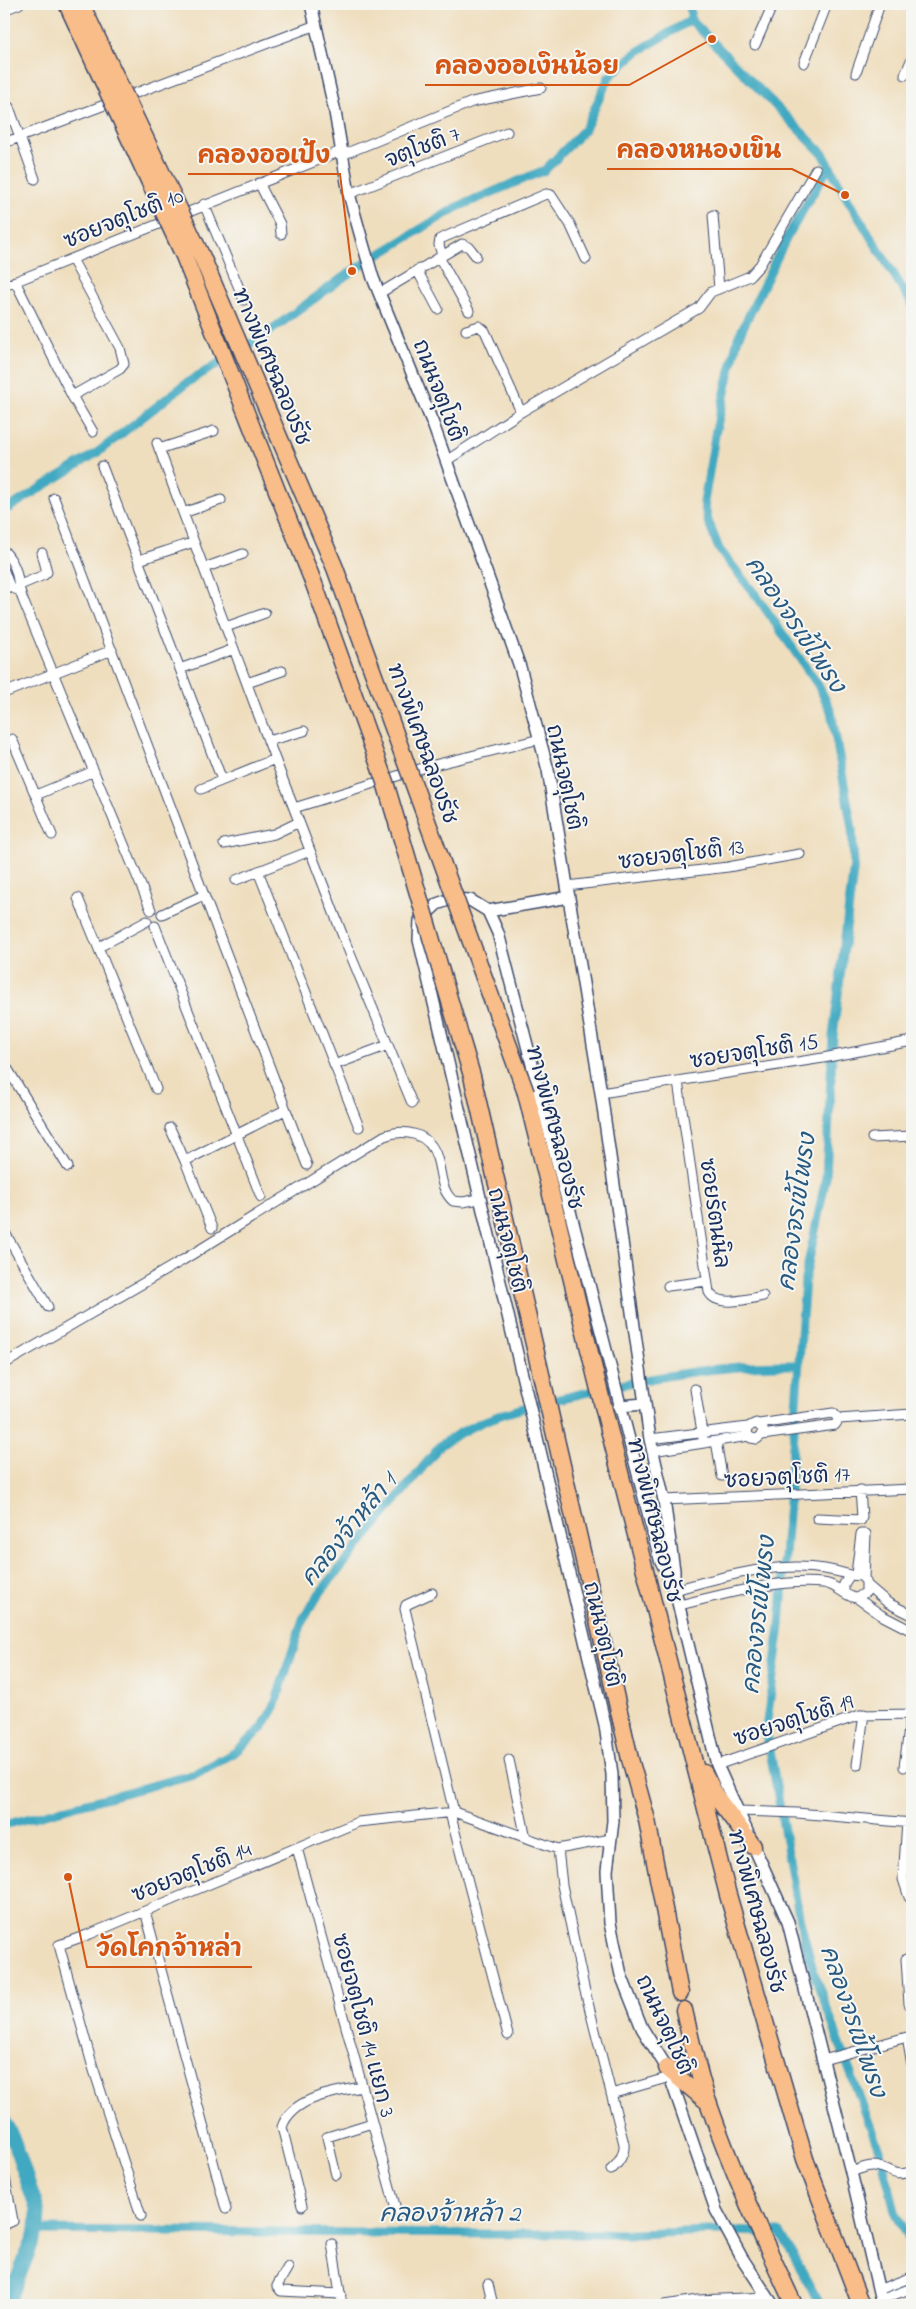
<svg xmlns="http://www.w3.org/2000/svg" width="916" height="2309" font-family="'Indie Flower','Playpen Sans Thai',sans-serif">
<rect width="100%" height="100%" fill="#f6f6f2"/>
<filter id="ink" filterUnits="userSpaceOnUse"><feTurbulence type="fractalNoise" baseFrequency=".02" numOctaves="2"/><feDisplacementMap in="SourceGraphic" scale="10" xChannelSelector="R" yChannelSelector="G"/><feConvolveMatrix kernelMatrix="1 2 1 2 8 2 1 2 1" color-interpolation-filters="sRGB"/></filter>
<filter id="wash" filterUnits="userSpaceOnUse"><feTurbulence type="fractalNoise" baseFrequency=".0096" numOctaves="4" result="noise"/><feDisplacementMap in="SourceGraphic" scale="20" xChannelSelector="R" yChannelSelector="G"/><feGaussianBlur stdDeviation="1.12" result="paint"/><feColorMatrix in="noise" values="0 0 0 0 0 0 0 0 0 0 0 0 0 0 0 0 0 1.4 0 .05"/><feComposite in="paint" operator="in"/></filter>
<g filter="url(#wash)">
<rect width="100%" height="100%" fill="#efdebe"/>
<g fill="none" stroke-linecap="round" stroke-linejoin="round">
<path stroke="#41a9c1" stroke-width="9" d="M690,4L691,20L824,155L845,195L912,304
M829,166L786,239L738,338L716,430L704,502L708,521L719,549L758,598L818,685L831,711L852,828L854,864L833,1036L826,1177L805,1279L780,1626L766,1728L800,1921L814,1974L881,2155L895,2211L912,2247
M4,511L98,452L188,382L263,336L352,271L457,207L545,170L585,129L609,77L637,52L691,20
M4,1825L195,1774L234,1753L262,1728L274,1707L303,1619L319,1594L441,1445C481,1416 529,1406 576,1395C650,1377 723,1364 799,1365
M37,2230L483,2234H637L709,2231L780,2232L821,2305"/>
<path stroke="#41a9c1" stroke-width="15" d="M4,2121L14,2142L38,2212L37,2230L7,2305"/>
</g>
</g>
<g filter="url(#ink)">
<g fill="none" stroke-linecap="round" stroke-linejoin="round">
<defs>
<path id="minor" d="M4,10L19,4
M755,45L773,4
M804,63L827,4
M856,73L880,4
M905,75L912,58
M9,107L35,179
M4,143L316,25
M342,155L472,102L541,88
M259,183L280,224L281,234
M349,194L507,132
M204,204L244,300
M713,215L719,289
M442,255L439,245L440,239L546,194L551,195L570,224L586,259
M439,257L469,311
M72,259L120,348L124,364L120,369L72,396
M417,270L438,309
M15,281L72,396L93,432
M4,286L341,151
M380,293L462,244L469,247L476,256
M466,330L479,326L485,331L521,412
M157,443L275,759
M159,449L214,431
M446,461L521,412L699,308L711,292L750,276L760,265L816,169
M102,466L180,669
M54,498L204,895L162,914
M183,513L221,500
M4,551C21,570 15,579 23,600L151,910
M139,560L194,542
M204,568L243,554
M4,571L10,587L20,591
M20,585L44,575L47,572L42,553
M226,627L265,613
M247,683L282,671
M4,693L112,650
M12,739L52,835
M268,741L304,731
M222,780L180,669L234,649
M201,789L275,759L344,939L412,1103
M36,795L94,771
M294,808L426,767L540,739
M224,844L274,834L299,822
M258,871L359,1127
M236,880L310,851
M567,886L728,867L800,854
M204,895L307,1165
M78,898L156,1089
M155,926L261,1197
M99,947L147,921
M4,1063L68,1167
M334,1065L388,1045
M678,1082L709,1292C717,1308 749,1299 763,1296
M601,1093L823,1058L912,1041
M170,1128L185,1161L285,1110
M872,1138L912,1136
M185,1161L212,1228
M4,1231L48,1307
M668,1286L707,1281
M4,1364L183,1260L384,1136C405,1128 430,1133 437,1158C442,1174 440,1189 453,1201L463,1202L479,1199
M695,1389L703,1438
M759,1424L833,1413L839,1419
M762,1435L835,1425L839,1419L912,1414
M650,1439L748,1427L756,1423L763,1429L762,1435L757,1439L751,1438L747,1434L748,1427
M716,1441L722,1476
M652,1451L749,1436
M664,1500L912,1489
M817,1518L861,1520L862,1517L860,1490
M856,1574L861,1534H866L864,1578
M867,1585L888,1603L912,1615
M675,1590C730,1574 794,1556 850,1575
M432,1593L406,1605L405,1609L454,1812
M857,1598L881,1615L912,1631
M679,1605C726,1594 775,1579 823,1583C837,1584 846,1598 857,1598L866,1592V1581L861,1576L850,1575L844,1584V1591
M509,1760L526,1838
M717,1765L860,1715L912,1714
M857,1765L864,1714
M904,1767L911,1713
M739,1811L797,1813L912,1823
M450,1813L508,2035
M907,1822L903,1879L909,1897
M297,1848L397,2213
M558,1849L562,1885L584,1987L624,2144C625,2154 618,2164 611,2170
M145,1911L226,2209
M906,1959L909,2004H912
M823,2060L907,2037L912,2066
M611,2094L670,2077
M4,2172L13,2221L4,2225
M851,2172C858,2170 867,2165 874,2166C891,2168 894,2179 912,2171
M336,2175L327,2137L372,2123
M302,2206L282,2127C292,2097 335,2092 362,2087
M141,2216L92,2064L59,1945L90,1934L358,1822L454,1812L558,1849L611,1839
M332,2244L342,2305
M288,2267L277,2286L281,2291L341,2294
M488,2284L493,2305
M878,2290L912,2277
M880,2300L912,2288
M664,2305L698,2300L768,2297"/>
<path id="tertiary" d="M311,4L335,112L349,194L363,244L373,278L433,424L520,667L548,770L601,1093L650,1439L664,1500L674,1570V1585
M488,911L569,897
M619,1406L645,1404
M773,2305L742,2258L716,2210L667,2068L642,2028L621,1975L610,1923L607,1871L613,1821L612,1774L605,1725L419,940L420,920L437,904L451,899L470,900L488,911L498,933L660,1559L675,1590L717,1765L788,1922L851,2172L882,2305"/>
<path id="motorway" d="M526,1093L604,1410L728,1895L805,2159L861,2305
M630,1759L647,1820L680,1993
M704,1773L717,1798L753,1846
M684,2010C691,2041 698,2072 708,2102C732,2171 763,2239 794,2305
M667,2068L709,2103"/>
</defs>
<use href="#minor" stroke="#3b496c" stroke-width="11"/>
<use href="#tertiary" stroke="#3b496c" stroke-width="14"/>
<use href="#motorway" stroke="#3b496c" stroke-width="19"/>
<use href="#minor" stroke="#fff" stroke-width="9"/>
<use href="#tertiary" stroke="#fff" stroke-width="11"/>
<use href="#motorway" stroke="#f8bd89" stroke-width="16"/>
<defs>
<path id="motorway-bridge" d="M67,4L184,256L314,584L385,782L472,1076L630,1759
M81,4L202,257L335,568L526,1093"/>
</defs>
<use href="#motorway-bridge" stroke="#3b496c" stroke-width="19" stroke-linecap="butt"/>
<use href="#motorway-bridge" stroke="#f8bd89" stroke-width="16"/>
</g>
</g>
<g text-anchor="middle" stroke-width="4" stroke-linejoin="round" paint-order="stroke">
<g font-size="22" fill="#1b2f5e" stroke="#f6f6f2">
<text transform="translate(422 146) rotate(-21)" y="8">จตุโชติ 7</text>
<text transform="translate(123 217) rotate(-22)" y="8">ซอยจตุโชติ 10</text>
<text transform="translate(273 366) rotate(67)" y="8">ทางพิเศษฉลองรัช</text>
<text transform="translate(440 390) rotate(69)" y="8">ถนนจตุโชติ</text>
<text transform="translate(424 743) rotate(70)" y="8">ทางพิเศษฉลองรัช</text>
<text transform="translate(566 777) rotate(78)" y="8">ถนนจตุโชติ</text>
<text transform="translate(681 853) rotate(-7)" y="8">ซอยจตุโชติ 13</text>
<text transform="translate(754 1050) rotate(-9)" y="8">ซอยจตุโชติ 15</text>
<text transform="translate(556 1127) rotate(75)" y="8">ทางพิเศษฉลองรัช</text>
<text transform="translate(716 1213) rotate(82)" y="8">ซอยรัตนนิล</text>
<text transform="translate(509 1240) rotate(76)" y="8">ถนนจตุโชติ</text>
<text transform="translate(787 1476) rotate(-3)" y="8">ซอยจตุโชติ 17</text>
<text transform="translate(656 1520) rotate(76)" y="8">ทางพิเศษฉลองรัช</text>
<text transform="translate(604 1634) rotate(77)" y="8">ถนนจตุโชติ</text>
<text transform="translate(793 1719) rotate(-18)" y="8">ซอยจตุโชติ 19</text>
<text transform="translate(191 1871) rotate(-22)" y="8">ซอยจตุโชติ 14</text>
<text transform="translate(758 1911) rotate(75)" y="8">ทางพิเศษฉลองรัช</text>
<text transform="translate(666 2024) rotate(65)" y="8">ถนนจตุโชติ</text>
<text transform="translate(365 2025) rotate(75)" y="8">ซอยจตุโชติ 14 แยก 3</text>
</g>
<g font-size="24" font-style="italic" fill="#285a81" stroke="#f6f6f2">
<text transform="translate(796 624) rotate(56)" y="8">คลองจรเข้โพรง</text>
<text transform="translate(796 1212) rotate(-82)" y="8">คลองจรเข้โพรง</text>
<text transform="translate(348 1529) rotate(-51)" y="8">คลองจ้าหล้า 1</text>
<text transform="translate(758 1615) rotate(-84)" y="8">คลองจรเข้โพรง</text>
<text transform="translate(854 2021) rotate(71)" y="8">คลองจรเข้โพรง</text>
<text x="450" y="2221">คลองจ้าหล้า 2</text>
</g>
</g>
<path fill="none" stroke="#d45514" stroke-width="2" d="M712 39L629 85H425M845 195L792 169H607M352 271L340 174H188M68 1877L87 1967H252"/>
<g fill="#d45514" stroke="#f6f6f2" stroke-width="2">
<circle cx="712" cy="39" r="5"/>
<circle cx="845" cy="195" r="5"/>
<circle cx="352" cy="271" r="5"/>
<circle cx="68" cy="1877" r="5"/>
</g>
<g font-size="24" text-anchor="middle" font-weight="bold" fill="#d45514" stroke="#f6f6f2" stroke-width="4" stroke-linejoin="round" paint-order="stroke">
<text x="527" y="74">คลองออเงินน้อย</text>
<text x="699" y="158">คลองหนองเขิน</text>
<text x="264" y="163">คลองออเป้ง</text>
<text x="169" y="1956">วัดโคกจ้าหล่า</text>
</g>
<rect width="916" height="2309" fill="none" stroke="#f6f6f2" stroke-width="20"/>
</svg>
